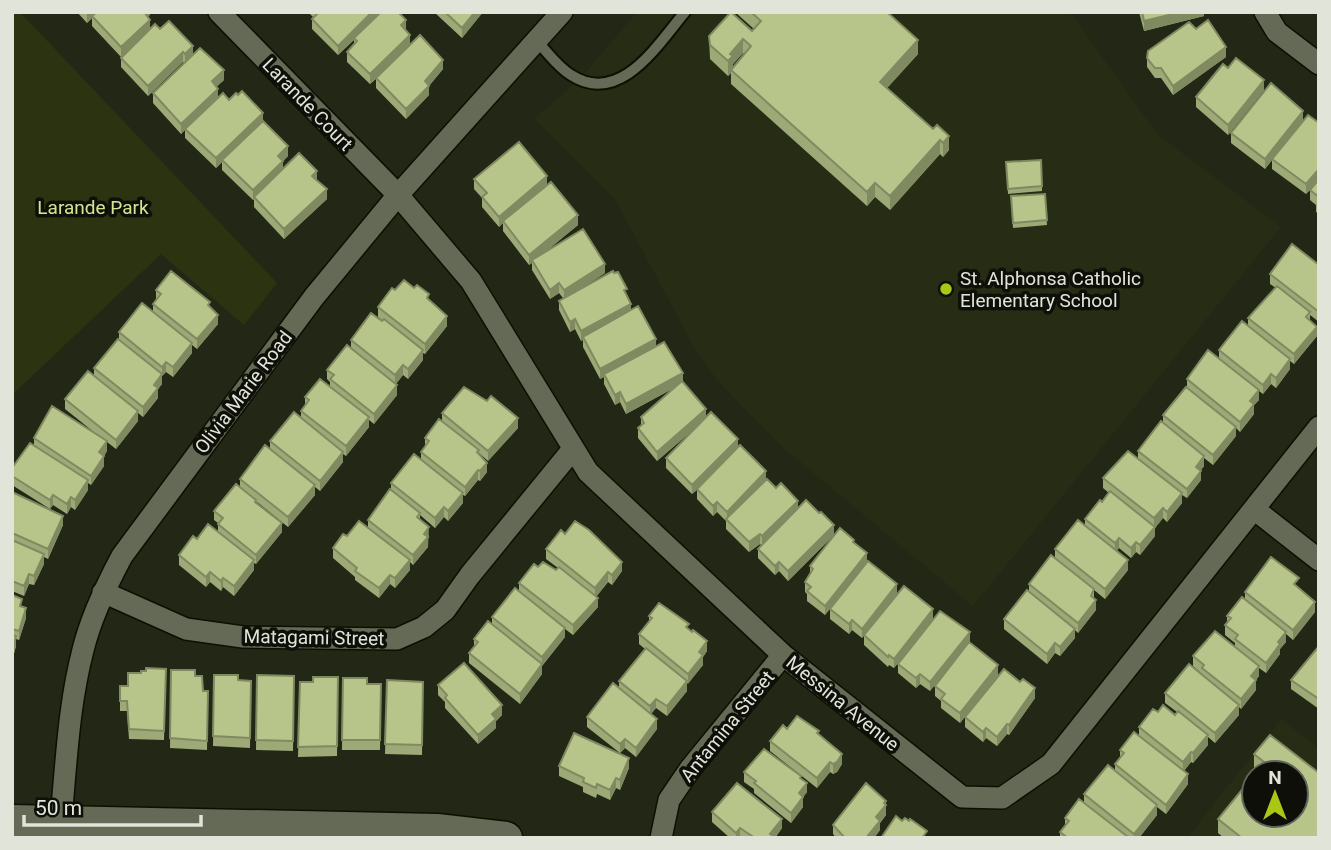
<svg xmlns="http://www.w3.org/2000/svg" width="1331" height="850" font-family="Roboto,sans-serif">
<rect width="100%" height="100%" fill="#232716"/>
<path fill="#272d15" fill-rule="evenodd" d="M637,12H1070L1157,134L1281,227L973,606L780,445L717,380L696,351L615,199L534,119L579,80Z
M1281,719L1319,749V838H1187ZM1254,773H1296V815H1254Z"/>
<path fill="#2c3310" d="M12,12H20L277,283L244,325L161,254L12,395Z"/>
<g fill="none" stroke-linecap="round" stroke-linejoin="round">
<defs>
<path id="lane" d="M537,41C547,52 558,67 571,75C620,107 658,44 685,12"/>
<path id="street" d="M219,12L398,195L471,281L588,472L783,655L962,797L1002,798L1051,764L1319,427
M1265,12L1277,32L1319,64
M1254,509L1319,560
M103,592L186,629L243,637L397,639L424,627L445,610L470,575L573,449
M59,838C66,775 67,711 83,650C91,617 106,586 122,556L314,297L398,195L562,12
M661,838L669,800L690,769L783,655"/>
<path id="secondary" d="M12,821L437,830L506,838"/>
</defs>
<use href="#lane" stroke="#0c1002" stroke-width="14"/>
<use href="#street" stroke="#0c1002" stroke-width="24"/>
<use href="#secondary" stroke="#0c1002" stroke-width="35"/>
<use href="#lane" stroke="#656a56" stroke-width="10"/>
<use href="#street" stroke="#656a56" stroke-width="21"/>
<use href="#secondary" stroke="#656a56" stroke-width="32"/>
</g>
<path fill="#9da977" fill-rule="evenodd" d="M77,12H152L148,17L150,28L160,29L224,80L216,87L218,97L229,100L263,121L288,156L283,161V169L317,181L327,199L284,239L254,207V199L253,200L222,170V162L216,168L185,138V130L181,134L153,103V93L184,63L183,62L148,96L121,67V57L92,26V18L87,23Z
M308,12H398L406,30L410,44L443,69L429,86V95L406,119L376,88V79L370,84L347,62V52L354,44V40L338,55L312,29V19L314,18Z
M434,12H483L462,38Z
M735,12H887L918,54L887,88L933,129L949,150L943,157L940,154L890,210L875,197L867,206L731,84V73L728,76L710,59L709,36L752,31L754,29ZM743,53L744,54L733,67V64Z
M1139,12H1204V16L1144,31Z
M1196,29L1226,57L1173,95L1161,78H1155L1147,67V58Z
M1228,68L1264,90L1228,135L1196,107V97Z
M1303,121L1319,123V214L1316,212V205L1310,200V190L1306,194L1272,169V160L1265,169L1231,143V133Z
M1041,160L1042,191L1008,194L1006,162Z
M474,179L547,186L578,225L544,253L605,273L586,285L627,296L631,310L656,347L683,382L706,418L738,447L766,479L798,509L834,535L788,581L779,571L775,575L758,558V549L761,545L760,544L749,552L726,529V521L717,512L713,516L697,499V490L692,494L666,468V458L695,428L657,461L638,438V428L641,426V417L676,387L626,414L620,402L615,405L604,384V377L600,379L583,347V340L581,341L575,329L570,332L559,310V301L563,298L559,293L550,299L532,270V263L529,265L503,231V223L499,227L482,207V198L474,189Z
M1045,194L1047,225L1013,228L1011,196Z
M1319,265V322L1310,315V321L1317,336L1294,364L1290,361V369L1276,388L1271,384L1263,394L1259,391V400L1254,405V414L1240,432L1236,428V436L1213,465L1204,458V466L1201,470V480L1187,498L1182,495V503L1167,522L1163,518L1155,528V536L1140,555L1136,552L1131,558L1119,548L1116,551L1128,570L1105,599L1094,590V598L1096,610L1078,633L1075,630V638L1060,656L1055,653L1047,664L1004,629V619L1029,592V584L1055,558V549L1085,527V519L1109,493L1103,488V478L1138,458V451L1163,424V415L1187,387V379L1219,358V350L1248,326V318L1276,288L1270,284V274Z
M156,290L210,306L218,324L197,349L192,345V353L173,377L166,372L162,376V384L158,389V398L143,417L138,413V421L116,449L107,442V451L104,456V466L91,485L88,483V490L75,510L71,507L67,514L53,505L50,509L12,485V468L34,445V438L100,437L65,409V399L94,376V368L119,340V332L153,312V304L156,299Z
M395,290L429,300L447,326L425,354L423,353V360L408,379L403,375L396,384L397,395L374,424L369,420V427L346,456L343,454V462L320,491L315,487V495L288,527L256,501L282,532L256,564L254,563V570L234,596L223,587L221,591L210,582L206,587L179,565V555L197,539L218,531V523L214,520V511L240,488V479L270,449V441L301,418V411L305,405V397L330,387V382L327,379V370L351,348V340L383,321L378,317V307Z
M442,413L518,428L488,461L479,453L487,472L480,481L478,480L465,496L463,495V503L448,521L444,517L435,528L420,515V519L429,536L428,538V547L413,565L410,562V570L395,588L390,584L379,598L355,580V577L333,558V548L347,536L368,528V520L391,491V483L421,460V452L425,447V438L442,421Z
M12,492L63,525L48,559L44,557V564L34,585L29,584L24,596L12,591Z
M565,534L622,571L612,585L608,582L596,597L598,607L573,635L565,629V637L542,666V674L520,704L469,663V653L474,647V639L492,625V617L519,591V583L538,567L556,570L558,568L546,559V549Z
M854,543L867,562L897,594L933,619L894,668L889,665L888,667L864,645V636L862,638L852,630L849,634L830,619V609L864,566L825,615L807,601V594L805,592V582L810,573V566Z
M1299,588L1315,612L1293,640L1286,634V642L1280,649V654L1266,673L1259,668V676L1256,680V690L1241,709L1239,707V715L1215,743L1208,737V745L1193,763L1191,762L1184,771L1188,784L1166,814L1157,807V815L1139,838H1060V832L1065,826V818L1084,803V794L1115,771V764L1120,758V750L1139,735V727L1158,712L1175,715L1177,712L1165,703V693L1202,675V674L1193,666V656L1235,647V643L1225,635V625L1227,623V616L1245,600V592Z
M12,595L22,607L26,618L19,640L16,639V646L12,661Z
M649,616L689,629L707,651L703,657V665L687,684V691L667,716L656,708L651,714L657,729L636,757L625,748L620,753L587,727V717L619,688V681L645,649L639,644V634L649,622Z
M970,642L930,691L920,684L916,688L898,673V664Z
M1319,646V709L1291,689V680Z
M166,669L164,740L129,739L127,711H120V686H128L141,673L146,671Z
M171,670L195,676L203,691H208L207,750L170,748Z
M214,675L238,680L251,681L250,748L213,746Z
M257,675L294,676L293,751L256,750Z
M998,675L1035,698L1009,735L1007,734L997,746L986,738L983,742L965,727V717L960,723L941,708V701L935,696V686Z
M338,677L337,756L298,757L300,682H313Z
M343,678L367,684H381L380,750H342Z
M387,680L423,682L422,755L385,754Z
M438,685L502,715L496,721V728L478,744L445,708V702L438,695Z
M819,734L842,764L837,772L833,774L830,772L817,788L770,751V741Z
M1270,735L1319,838H1224L1218,833V819L1257,771L1254,768V754Z
M559,766L629,768L620,790L616,788L610,800L597,794L596,798L583,792V787L559,776Z
M744,772L801,779L807,792L803,797V807L791,823L754,793V789L744,782Z
M886,801V815L880,823V830L874,838H836L833,834V825Z
M712,812L782,828L775,838H730L712,822Z"/>
<path fill="#808a61" d="M88,12H98L87,23V13Z
M152,12L144,22V13Z
M372,12H382L338,55V46Z
M475,12H483L462,38V28Z
M1181,12H1204V16L1144,31V21Z
M150,20V29L121,57V47Z
M406,20V30L401,25Z
M410,35V44L370,84V74Z
M743,39V53L733,64V71L731,70V73L728,76V61L730,54Z
M918,40V54L880,96V82Z
M193,46V55L185,64V54Z
M1226,47V57L1173,95V86Z
M183,52V62L148,96V86Z
M443,60V69L429,86V95L406,119V109L425,81Z
M224,70V80L212,91V81Z
M1264,80V90L1228,135V125Z
M218,89V98L181,134V124Z
M1303,111V121L1265,169V159Z
M263,113V122L216,168V158Z
M949,136V150L943,157V143Z
M940,140V154L890,210V196Z
M288,146V156L278,166V156Z
M283,161V171L253,200V190Z
M1319,169V179L1306,194V184Z
M317,171V181L312,176Z
M547,176V186L503,221V223L499,227V217Z
M875,183V197L867,206V192Z
M327,189V199L284,239V229Z
M578,215V225L533,262L532,260V263L529,265V255Z
M605,264V273L564,300V290Z
M559,283V293L550,299V290Z
M631,304V314L583,337V340L581,341V331Z
M218,315V324L197,349V339Z
M447,316V326L425,354V344Z
M575,319V329L570,332V322Z
M1317,327V336L1294,364V354Z
M656,339V348L604,374V377L600,379V369Z
M192,343V353L173,377V367Z
M423,350V360L408,379V369Z
M1290,359V369L1276,388V378Z
M166,362V372L162,376V367Z
M403,365V375L395,385V375Z
M683,373V383L626,414V404Z
M162,374V384L158,389V398L143,417V407L154,385Z
M1271,374V384L1263,394V385Z
M397,385V395L374,424V414Z
M1259,390V400L1254,405V414L1240,432V422L1250,401Z
M620,392V402L615,405V395Z
M706,409V419L657,461V452Z
M138,411V421L116,449V440Z
M369,417V427L346,456V446Z
M518,418V428L488,461V451Z
M1236,427V436L1213,465V455Z
M738,439V449L692,494V485Z
M107,441V451L99,462V452Z
M343,452V462L320,491V481Z
M104,456V466L91,485V476Z
M1204,456V466L1196,476V467Z
M487,463V472L480,481V471Z
M478,470V480L465,496V487Z
M766,471V481L727,519V512Z
M1201,471V480L1187,498V489Z
M88,480V490L75,510V500Z
M315,485V495L288,527V517Z
M463,493V503L448,521V511Z
M1182,493V503L1167,522V512Z
M53,495V505L50,509V500Z
M71,497V507L67,514V504Z
M798,501V511L762,546V536Z
M717,502V512L713,516V506Z
M444,507V517L435,528V518Z
M1163,508V518L1155,528V536L1140,555V545L1154,527V518Z
M63,516V525L48,559V549Z
M282,523V532L256,564V555Z
M834,525V535L788,581V571Z
M429,527L428,547L413,565V555L424,534Z
M760,534V544L749,552V542Z
M1119,538V548L1115,553V543Z
M1136,542V552L1131,558V548Z
M867,553V562L825,615V606Z
M44,554V564L34,585V576Z
M254,560V570L234,596V586Z
M410,560V570L395,588V578Z
M1128,560V570L1105,599V589Z
M622,562V571L612,585V575Z
M779,562V571L775,575V566Z
M210,572V582L206,587V577Z
M608,572V582L595,598V588Z
M29,574V584L24,596V586Z
M390,575V584L379,598V588Z
M223,578V587L221,591V581Z
M897,584V594L862,638V629Z
M598,598V607L573,635V625Z
M1096,600V610L1078,633V623Z
M1315,602V612L1293,640V630Z
M26,608V618L19,640V631Z
M933,609V619L894,668V659Z
M852,620V630L849,634V624Z
M565,628V637L542,666V657Z
M1075,629V638L1060,656V647Z
M970,632V642L930,691V682Z
M1286,632V642L1280,649V654L1266,673V663L1278,642Z
M16,636V646L12,661V651Z
M707,641V651L703,657V665L688,684V674L699,652Z
M1055,643V653L1047,664V654Z
M542,664V674L520,704V694Z
M998,665V675L960,723V713Z
M1259,666V676L1251,686V676Z
M920,674V684L916,688V678Z
M1256,680V690L1241,709V699Z
M687,681V691L667,716V706Z
M1035,688V698L1009,735V725Z
M656,699V708L650,715V706Z
M502,705V715L496,721V728L478,744V735L492,714Z
M1239,705V715L1215,743V733Z
M657,719V729L636,757V748Z
M1007,724V734L997,746V737Z
M986,728V738L983,742V732Z
M1208,735V745L1193,763V753Z
M625,739V748L620,753V744Z
M1191,752V762L1183,772V762Z
M842,754V764L837,772L833,774V764Z
M629,758V768L620,790V780Z
M830,762V772L817,788V778Z
M1188,774V784L1166,814V805Z
M616,778V788L610,800V790Z
M807,783V792L799,803V793Z
M803,797V807L791,823V813Z
M886,801V815L880,823V830L874,838H866Z
M1157,805V815L1139,838H1134V834Z
M782,819V828L775,838H769L770,834Z
M740,828V837L736,838V833Z"/>
<path fill="#b7c58a" stroke="#808a61" stroke-width="2" d="M97,12H144L150,20L121,47L92,16Z
M319,12H372L338,46L312,19Z
M381,12H398L406,20L401,25L410,35L370,74L347,52L357,41L354,38Z
M445,12H475L462,28Z
M731,12L752,31L761,21L751,12H887L918,40L880,82L933,129L937,125L949,136L943,143L940,140L890,196L875,183L867,192L731,70L751,46L743,39L730,54L733,56L728,61L710,45L709,36Z
M1142,12H1181L1144,21Z
M1208,20L1226,47L1173,86L1161,68H1155L1147,58L1148,51L1189,22L1196,29Z
M169,21L193,46L185,54L183,52L148,86L121,58L155,24L160,29Z
M420,35L443,60L425,81L429,86L406,109L376,78Z
M200,48L224,70L212,81L218,89L181,124L153,93Z
M1236,58L1264,80L1228,125L1196,97L1223,64L1228,68Z
M1271,83L1303,111L1265,159L1231,133Z
M242,91L263,113L216,158L185,129L223,93L229,100L236,93L238,95Z
M1308,115L1319,123V169L1306,184L1272,159Z
M263,121L288,146L278,156L283,161L253,190L222,160Z
M519,142L547,176L499,217L482,197L487,193L474,179Z
M299,153L317,171L312,176L314,178L327,189L284,229L254,197Z
M1041,160L1042,186L1008,189L1006,162Z
M1319,179V197L1310,190Z
M551,182L578,215L529,255L503,221Z
M1045,194L1047,220L1013,223L1011,196Z
M583,229L605,264L564,290L559,283L550,290L532,260Z
M1292,244L1319,265V312L1270,274Z
M171,271L210,302L208,305L218,315L197,339L153,304L161,294L156,290Z
M613,271L614,273L618,272L627,289L624,290L631,304L581,331L575,319L570,322L559,301Z
M404,280L414,288L417,285L429,294L427,298L447,316L425,344L378,307L392,288L395,290Z
M1277,286L1310,312L1306,317L1317,327L1294,354L1248,318Z
M142,303L192,343L173,367L166,362L162,367L119,332Z
M638,306L656,339L600,369L583,337Z
M371,313L382,321L384,319L423,350L408,369L403,365L395,375L351,340Z
M1242,321L1290,359L1276,378L1271,374L1263,385L1219,350Z
M118,339L162,374L154,385L158,388L143,407L94,368Z
M664,342L683,373L626,404L620,392L615,395L604,374Z
M347,345L397,385L374,414L330,379L334,375L327,370Z
M1208,350L1259,390L1250,401L1254,404L1240,422L1187,379Z
M88,371L138,411L116,440L65,399Z
M320,379L369,417L346,446L301,411L309,400L305,397Z
M682,381L706,409L657,452L638,428L644,423L641,417Z
M464,387L487,401L491,396L518,418L488,451L442,413Z
M1186,387L1236,427L1213,455L1163,415Z
M52,406L107,441L99,452L104,456L91,476L34,438Z
M294,412L343,452L320,481L270,441Z
M711,412L738,439L692,485L666,458Z
M439,419L479,450L477,452L487,463L480,471L478,470L465,487L421,452L429,441L425,438Z
M1161,421L1204,456L1196,467L1201,471L1187,489L1138,451Z
M30,443L88,480L75,500L71,497L67,504L53,495L50,500L12,476V468Z
M265,445L315,485L288,517L240,479Z
M740,445L766,471L727,512L717,502L713,506L697,489Z
M1128,451L1182,493L1167,512L1163,508L1154,518L1103,478Z
M414,454L463,493L448,511L444,507L435,518L391,483Z
M767,479L776,488L781,483L798,501L762,536L760,534L749,542L726,519Z
M236,484L256,500L255,502L282,523L256,555L218,524L223,518L214,511Z
M390,489L420,513L417,517L429,527L424,534L428,537L413,555L368,520Z
M1110,491L1155,527L1140,545L1136,542L1131,548L1119,538L1115,543L1085,519L1100,500L1102,502Z
M12,492L63,516L48,549L12,533Z
M806,500L819,513L821,512L834,525L788,571L779,562L775,566L758,549Z
M1078,520L1128,560L1105,589L1055,549Z
M359,521L410,560L395,578L390,575L379,588L355,571L357,568L333,548L343,534L347,536Z
M575,521L589,530L622,562L612,575L608,572L595,588L546,549L561,530L565,534Z
M208,524L254,560L234,586L223,578L221,581L210,572L206,577L179,555L193,536L197,539Z
M840,528L854,540L853,542L867,553L825,606L807,591L811,587L805,582L813,569L810,566Z
M12,540L44,554L34,576L29,574L24,586L12,581Z
M1051,555L1094,589L1091,596L1096,600L1078,623L1029,584Z
M1271,557L1299,578L1294,584L1315,602L1293,630L1245,592Z
M868,561L897,584L862,629L852,620L849,624L830,609Z
M543,562L556,570L559,567L598,598L573,625L519,583L534,564L538,567Z
M904,586L933,609L894,659L889,655L888,657L864,635Z
M515,588L565,628L542,657L492,617Z
M1027,590L1075,629L1060,647L1055,643L1047,654L1004,619Z
M12,595L22,599L20,606L26,608L19,631L12,629Z
M1242,597L1286,632L1278,642L1280,644L1266,663L1235,639L1238,635L1225,625L1231,618L1227,616Z
M659,603L689,624L686,627L692,632L693,630L707,641L699,652L703,655L688,674L639,634L652,618L649,616Z
M940,611L970,632L930,682L920,674L916,678L898,664Z
M488,621L542,664L520,694L469,653L478,642L474,639Z
M1215,631L1259,666L1251,676L1256,680L1241,699L1202,668L1204,665L1193,656Z
M12,635L16,636L12,651Z
M969,642L998,665L960,713L941,699L945,694L935,686Z
M1319,646V699L1291,680Z
M646,648L687,681L667,706L656,699L650,706L619,681Z
M464,663L502,705L492,714L496,719L478,735L445,698L447,695L438,685Z
M1189,664L1239,705L1215,733L1165,693Z
M146,668L166,669L164,731L129,729L127,701H120V686H128V673H141V671H146Z
M1004,669L1020,682L1023,679L1035,688L1009,725L1007,724L997,737L986,728L983,732L965,717Z
M171,670H195V676H202L203,691H208L207,741L170,738Z
M214,675H238V680L251,681L250,738L213,736Z
M257,675L294,676L293,741L256,740Z
M313,677H338L337,746L298,747L300,682H313Z
M343,678H367V684H381L380,740H342Z
M387,680L423,682L422,745L385,744Z
M613,683L657,719L636,748L625,739L620,744L587,717Z
M1163,705L1175,715L1178,711L1208,735L1193,753L1191,752L1183,762L1139,727L1153,709L1158,712Z
M797,716L819,731L817,733L842,754L837,762L833,764L830,762L817,778L770,741L783,725L787,729Z
M1134,732L1188,774L1166,805L1115,764L1124,753L1120,750Z
M574,733L629,758L620,780L616,778L610,790L597,784L596,788L583,782L584,778L559,766Z
M1270,735L1319,773V838H1242L1218,819L1254,775V815H1296V773H1255L1264,762L1254,754Z
M764,749L801,776L800,778L807,783L799,793L803,797L791,813L754,783L756,781L744,772Z
M1108,765L1157,805L1134,834L1084,794Z
M737,783L782,819L770,834L772,835L769,838H755L740,828L736,833L712,812Z
M866,783L886,801L884,803L886,805L876,817L880,821L866,838H845L833,825Z
M1079,799L1128,837L1068,838L1060,832L1069,821L1065,818Z
M896,816L902,821L905,818L909,821L910,819L927,831L922,838H881Z"/>
<circle fill="#abc716" stroke="#0d0f08" stroke-width="2.5" cx="946" cy="289" r="7"/>
<g text-anchor="middle" stroke-width="7" stroke-linejoin="round" paint-order="stroke">
<g font-size="19" fill="#e1e5d9" stroke="#0d0f08">
<text transform="translate(308 104) rotate(46)" y="7">Larande Court</text>
<text transform="translate(243 392) rotate(-53)" y="7">Olivia Marie Road</text>
<text transform="translate(314 637) rotate(1)" y="7">Matagami Street</text>
<text transform="translate(843 703) rotate(39)" y="7">Messina Avenue</text>
<text transform="translate(727 726) rotate(-51)" y="7">Antamina Street</text>
</g>
<g font-size="19" fill="#d2e691" stroke="#0d0f08">
<text x="93" y="214">Larande Park</text>
</g>
<g font-size="19" fill="#e1e5d9" stroke="#0d0f08" text-anchor="start">
<text x="960" y="285">St. Alphonsa Catholic<tspan x="960" dy="22">Elementary School</tspan></text>
</g>
</g>
<rect width="1331" height="850" fill="none" stroke="#e1e5d9" stroke-width="28"/>
<g transform="translate(1275 794)"><circle r="33" fill="#0d0f08" stroke="#62655c" stroke-width="2"/>
<path d="M0-5L12 26L0 18L-12 26Z" fill="#abc716"/>
<text y="-10" font-size="19" font-weight="bold" text-anchor="middle" fill="#e1e5d9">N</text>
</g>
<path d="M24 815v10h177v-10" fill="none" stroke="#e1e5d9" stroke-width="3.5"/>
<text x="35" y="815" font-size="21" fill="#e1e5d9" stroke="#0d0f08" stroke-width="5" paint-order="stroke">50 m</text>
</svg>
